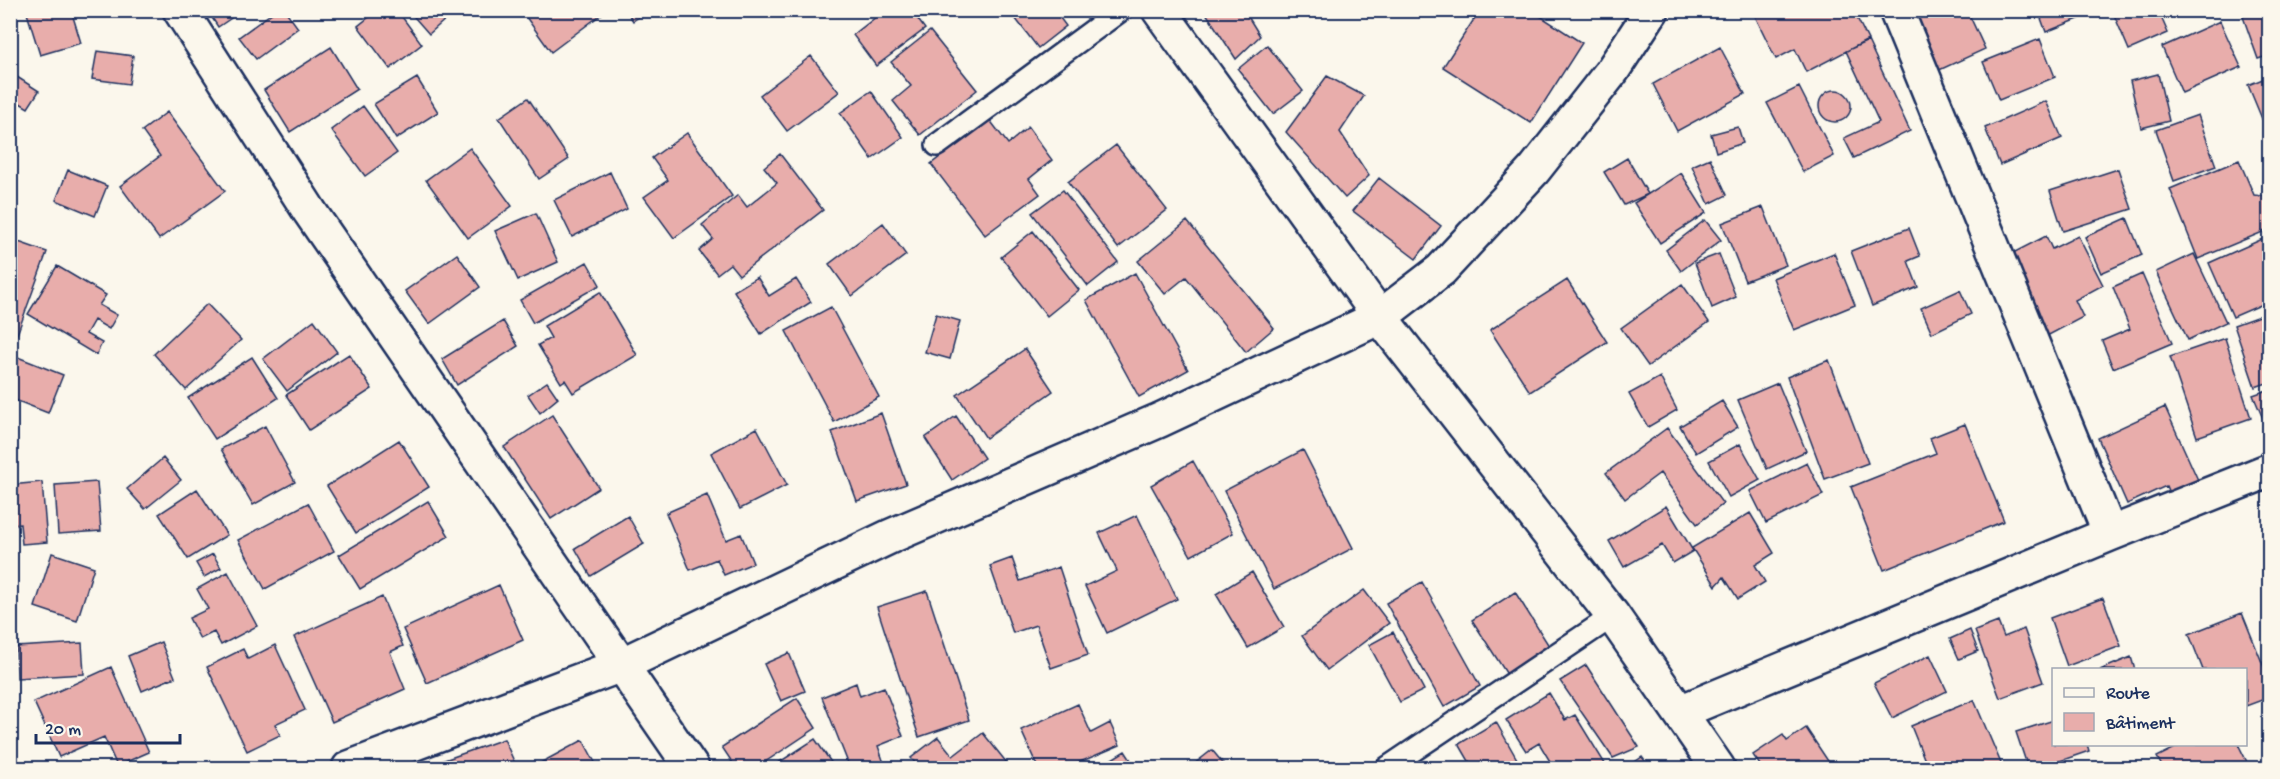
<svg xmlns="http://www.w3.org/2000/svg" width="2280" height="779" font-family="'Gochi Hand',sans-serif">
<rect width="100%" height="100%" fill="#fbf7ec"/>
<filter id="ink" filterUnits="userSpaceOnUse"><feTurbulence type="fractalNoise" baseFrequency=".0167" numOctaves="2"/><feDisplacementMap in="SourceGraphic" scale="12" xChannelSelector="R" yChannelSelector="G"/><feConvolveMatrix kernelMatrix="1 2 1 2 8 2 1 2 1" color-interpolation-filters="sRGB"/></filter>
<g filter="url(#ink)">
<path fill="#e8adab" stroke="#1b2f5e" stroke-width="1.5" d="M26,10H71L81,43L40,55Z
M207,10H243L218,27Z
M276,10H285L298,28L256,59L239,37Z
M378,10H397L422,44L390,69L358,26Z
M408,10H456L429,34Z
M521,10H607L551,52Z
M626,10H649L633,21Z
M885,10H911L925,29L876,66L853,35Z
M1009,10H1054L1066,26L1038,48Z
M1204,10H1244L1260,36L1236,59Z
M1480,10H1531L1582,43L1531,123L1443,67Z
M1752,10H1853L1868,40L1806,72L1795,49L1776,59Z
M1907,10H1967L1985,49L1935,72Z
M2038,10H2089L2091,14L2046,32Z
M2112,10H2158L2168,33L2129,50Z
M2270,10V55L2258,59L2241,11Z
M2220,21L2241,67L2182,93L2162,47Z
M930,31L977,90L920,135L893,101L911,86L891,62Z
M2040,39L2055,77L1999,100L1983,62Z
M1868,41L1910,131L1854,158L1844,138L1879,122L1846,51Z
M1267,45L1303,91L1273,114L1238,69Z
M331,47L357,89L290,132L264,90Z
M1720,47L1745,94L1677,131L1653,84Z
M97,51L133,56L129,84L92,79Z
M811,56L839,92L787,131L760,95Z
M2158,74L2169,121L2141,128L2130,81Z
M1327,76L1364,96L1340,132L1369,176L1345,198L1286,132Z
M2270,76V138L2248,85Z
M17,77L39,91L28,108L10,97V87Z
M417,78L438,112L396,139L374,104Z
M1799,87L1834,156L1803,172L1767,103Z
M1819 106a16 16 0 1 1 32 0a16 16 0 1 1-32 0Z
M871,91L903,137L872,159L840,113Z
M528,98L569,159L539,179L499,118Z
M2046,101L2062,138L2000,165L1985,128Z
M363,106L397,153L365,176L331,130Z
M167,112L225,191L159,239L120,186L160,156L142,131Z
M2198,115L2216,166L2174,181L2156,130Z
M989,119L1008,144L1028,127L1052,160L1029,179L1040,194L985,235L931,164Z
M1738,127L1743,143L1716,152L1711,134Z
M687,133L732,196L674,238L644,197L668,180L652,158Z
M1116,145L1167,210L1118,248L1068,182Z
M470,148L512,206L468,238L426,180Z
M780,154L823,210L739,275L730,264L717,274L699,251L713,239L702,225L738,195L747,207L777,183L764,167Z
M1627,158L1648,194L1624,205L1604,172Z
M1710,158L1727,195L1709,204L1692,166Z
M2239,160L2254,195L2269,197L2270,229L2198,259L2170,189Z
M2118,169L2132,209L2063,231L2050,191Z
M68,170L107,186L95,216L56,200Z
M610,172L627,209L572,237L554,200Z
M1681,173L1706,213L1660,243L1634,203Z
M1379,178L1441,226L1416,259L1353,211Z
M1063,190L1118,262L1088,286L1032,213Z
M1763,207L1786,265L1745,281L1722,223Z
M536,213L558,262L518,280L495,231Z
M2127,218L2142,255L2101,273L2085,237Z
M1705,220L1721,240L1681,271L1666,250Z
M1187,221L1274,328L1246,352L1186,277L1165,294L1138,261Z
M883,223L906,255L852,296L829,264Z
M1909,228L1920,256L1908,261L1918,287L1872,306L1851,251Z
M1033,231L1079,290L1047,316L1001,257Z
M2046,236L2052,249L2078,236L2103,285L2075,300L2083,317L2045,337L2005,257Z
M2267,237L2270,242V301L2233,317L2209,263Z
M10,239L47,252L15,340L10,339Z
M1834,253L1855,305L1794,330L1773,278Z
M457,254L480,287L429,324L405,291Z
M1719,254L1736,297L1712,308L1695,263Z
M2194,254L2226,322L2188,340L2156,272Z
M587,262L600,285L533,323L520,300Z
M57,266L106,295L99,305L117,315L109,329L94,320L86,334L102,343L96,355L28,314Z
M1135,273L1188,370L1139,397L1086,300Z
M2142,274L2172,343L2113,368L2102,341L2130,329L2113,287Z
M757,277L769,296L796,279L811,302L761,334L734,291Z
M1567,280L1607,342L1530,392L1490,330Z
M1682,284L1709,322L1648,366L1621,328Z
M1960,290L1971,314L1932,333L1921,308Z
M600,292L637,355L573,393L565,380L561,383L538,345L551,338L544,326Z
M207,304L241,340L186,390L154,354Z
M831,307L879,397L834,422L786,331Z
M2270,312V382L2255,387L2234,325Z
M936,314L960,321L950,359L925,352Z
M314,320L337,352L287,391L263,359Z
M503,321L518,346L457,385L442,359Z
M2225,338L2251,418L2197,437L2170,357Z
M1025,349L1053,391L986,438L957,395Z
M10,354L63,375L48,413L10,398Z
M349,354L372,389L309,430L286,395Z
M252,357L278,398L215,439L188,398Z
M1829,360L1868,463L1825,479L1787,377Z
M1660,377L1677,410L1648,427L1629,394Z
M547,382L558,398L540,413L528,395Z
M1778,383L1806,451L1767,469L1738,400Z
M2270,389V435L2253,395Z
M1722,401L1738,427L1696,453L1680,426Z
M2165,407L2198,480L2169,493L2166,486L2127,504L2098,438Z
M881,413L906,484L857,501L832,432Z
M552,415L599,488L551,519L504,447Z
M956,416L984,458L952,480L925,438Z
M1965,424L2004,521L1884,570L1851,487L1936,453L1930,438Z
M265,426L295,482L253,505L221,449Z
M757,428L787,485L740,509L711,453Z
M1667,428L1723,504L1697,524L1660,473L1625,499L1606,473Z
M399,440L429,487L356,533L327,486Z
M1740,444L1760,480L1729,497L1709,461Z
M1303,450L1353,548L1274,589L1224,491Z
M163,458L181,480L145,509L127,489Z
M1193,461L1233,533L1191,556L1151,485Z
M1807,463L1823,495L1766,523L1750,491Z
M42,482L47,542L22,544L20,524L10,525V485Z
M97,482L101,531L58,534L55,485Z
M197,489L227,535L188,559L159,514Z
M707,495L726,540L741,534L753,563L724,575L717,559L690,570L666,513Z
M428,501L449,536L360,589L339,555Z
M308,503L334,551L265,589L238,540Z
M1666,506L1693,551L1673,563L1662,545L1624,567L1609,541Z
M1750,513L1774,553L1755,565L1765,582L1738,599L1724,577L1716,586L1692,548Z
M1137,515L1177,599L1107,633L1085,586L1117,571L1099,533Z
M628,516L644,544L591,576L575,548Z
M52,553L94,567L77,621L35,607Z
M213,554L221,568L204,577L196,563Z
M1012,558L1020,581L1059,567L1088,655L1051,668L1036,625L1013,633L990,566Z
M228,572L257,626L221,645L214,632L200,639L189,618L208,609L197,589Z
M1252,572L1284,627L1248,648L1216,594Z
M1422,582L1480,686L1444,707L1386,603Z
M499,585L523,640L427,683L403,629Z
M1364,590L1389,623L1327,670L1302,636Z
M927,591L969,720L919,737L877,607Z
M1515,592L1551,649L1508,676L1472,620Z
M382,597L403,646L390,652L405,689L332,722L294,637Z
M2103,598L2121,646L2067,666L2050,618Z
M2242,613L2270,682V697L2246,706V670H2203L2189,634Z
M1998,622L2004,637L2024,629L2043,682L2000,698L1975,631Z
M1970,630L1978,651L1959,659L1950,639Z
M1393,632L1424,690L1400,702L1369,645Z
M161,642L175,677L142,691L128,656Z
M82,643L84,674L17,678L16,647Z
M275,645L305,710L275,724L280,735L247,751L207,667L243,649L248,659Z
M789,653L805,691L781,701L764,664Z
M1930,655L1947,691L1892,718L1874,683Z
M2131,657L2135,670H2100Z
M1586,665L1639,747L1613,758L1560,681Z
M111,667L149,752L117,766L104,737L59,757L34,702Z
M856,683L860,696L884,687L903,736L878,746L885,766L880,768H850L822,697Z
M1549,693L1565,720L1575,715L1607,767L1604,768H1554L1539,743L1526,751L1506,720Z
M797,698L816,728L756,768H736L722,747Z
M1974,700L2003,768H1928L1911,726Z
M1078,704L1091,733L1110,723L1120,745L1066,768H1038L1021,730Z
M2054,720V744H2087L2089,751L2054,763L2055,768H2028L2016,732Z
M1496,722L1522,768H1473L1459,744Z
M1806,728L1830,764L1823,768H1762L1753,755L1783,735L1787,741Z
M983,733L1011,768H919L911,758L938,737L953,756Z
M504,739L517,768H439L436,763Z
M815,739L835,768H777L775,765Z
M583,740L598,768H531Z
M2183,744H2238L2250,768H2163L2157,757Z
M1212,750L1227,768H1189Z
M1125,751L1136,768H1097Z
M1642,757L1650,768H1626Z"/>
<g fill="none" stroke-linecap="round" stroke-linejoin="round">
<defs>
<path id="lane" d="M937,145L1121,10
M1387,768L1613,616"/>
<path id="street" d="M180,10L310,212L692,768
M1159,10L1380,317L1613,616L1718,768
M1896,10L2110,534
M1680,712L2110,534L2270,470
M349,768L621,665L889,537L1160,420L1380,317L1441,270L1534,170L1612,71L1652,10"/>
</defs>
<use href="#lane" stroke="#1b2f5e" stroke-width="26"/>
<use href="#street" stroke="#1b2f5e" stroke-width="38"/>
<use href="#lane" stroke="#fbf7ec" stroke-width="21"/>
<use href="#street" stroke="#fbf7ec" stroke-width="33"/>
</g>
</g>
<rect width="2280" height="779" fill="none" stroke="#fbf7ec" stroke-width="36"/>
<rect x="18" y="18" width="2244" height="743" fill="none" stroke="#1b2f5e" stroke-width="2" filter="url(#ink)"/>
<rect x="2052" y="668" width="195" height="78" fill="#fbf7ec" stroke="#a1a7b3" stroke-width="1.5"/>
<rect x="2064" y="688" width="30" height="9" fill="#fbf7ec" stroke="#a1a7b3" stroke-width="1.5"/>
<text x="2106" y="698" font-size="18" fill="#1b2f5e">Route</text>
<rect x="2064" y="713" width="30" height="18" fill="#e8adab" stroke="#a1a7b3" stroke-width="1.5"/>
<text x="2106" y="728" font-size="18" fill="#1b2f5e">Bâtiment</text>
<path d="M36 734v9h144v-9" fill="none" stroke="#1b2f5e" stroke-width="3"/>
<text x="45" y="734" font-size="18" fill="#1b2f5e" stroke="#fbf7ec" stroke-width="4.5" paint-order="stroke">20 m</text>
</svg>
